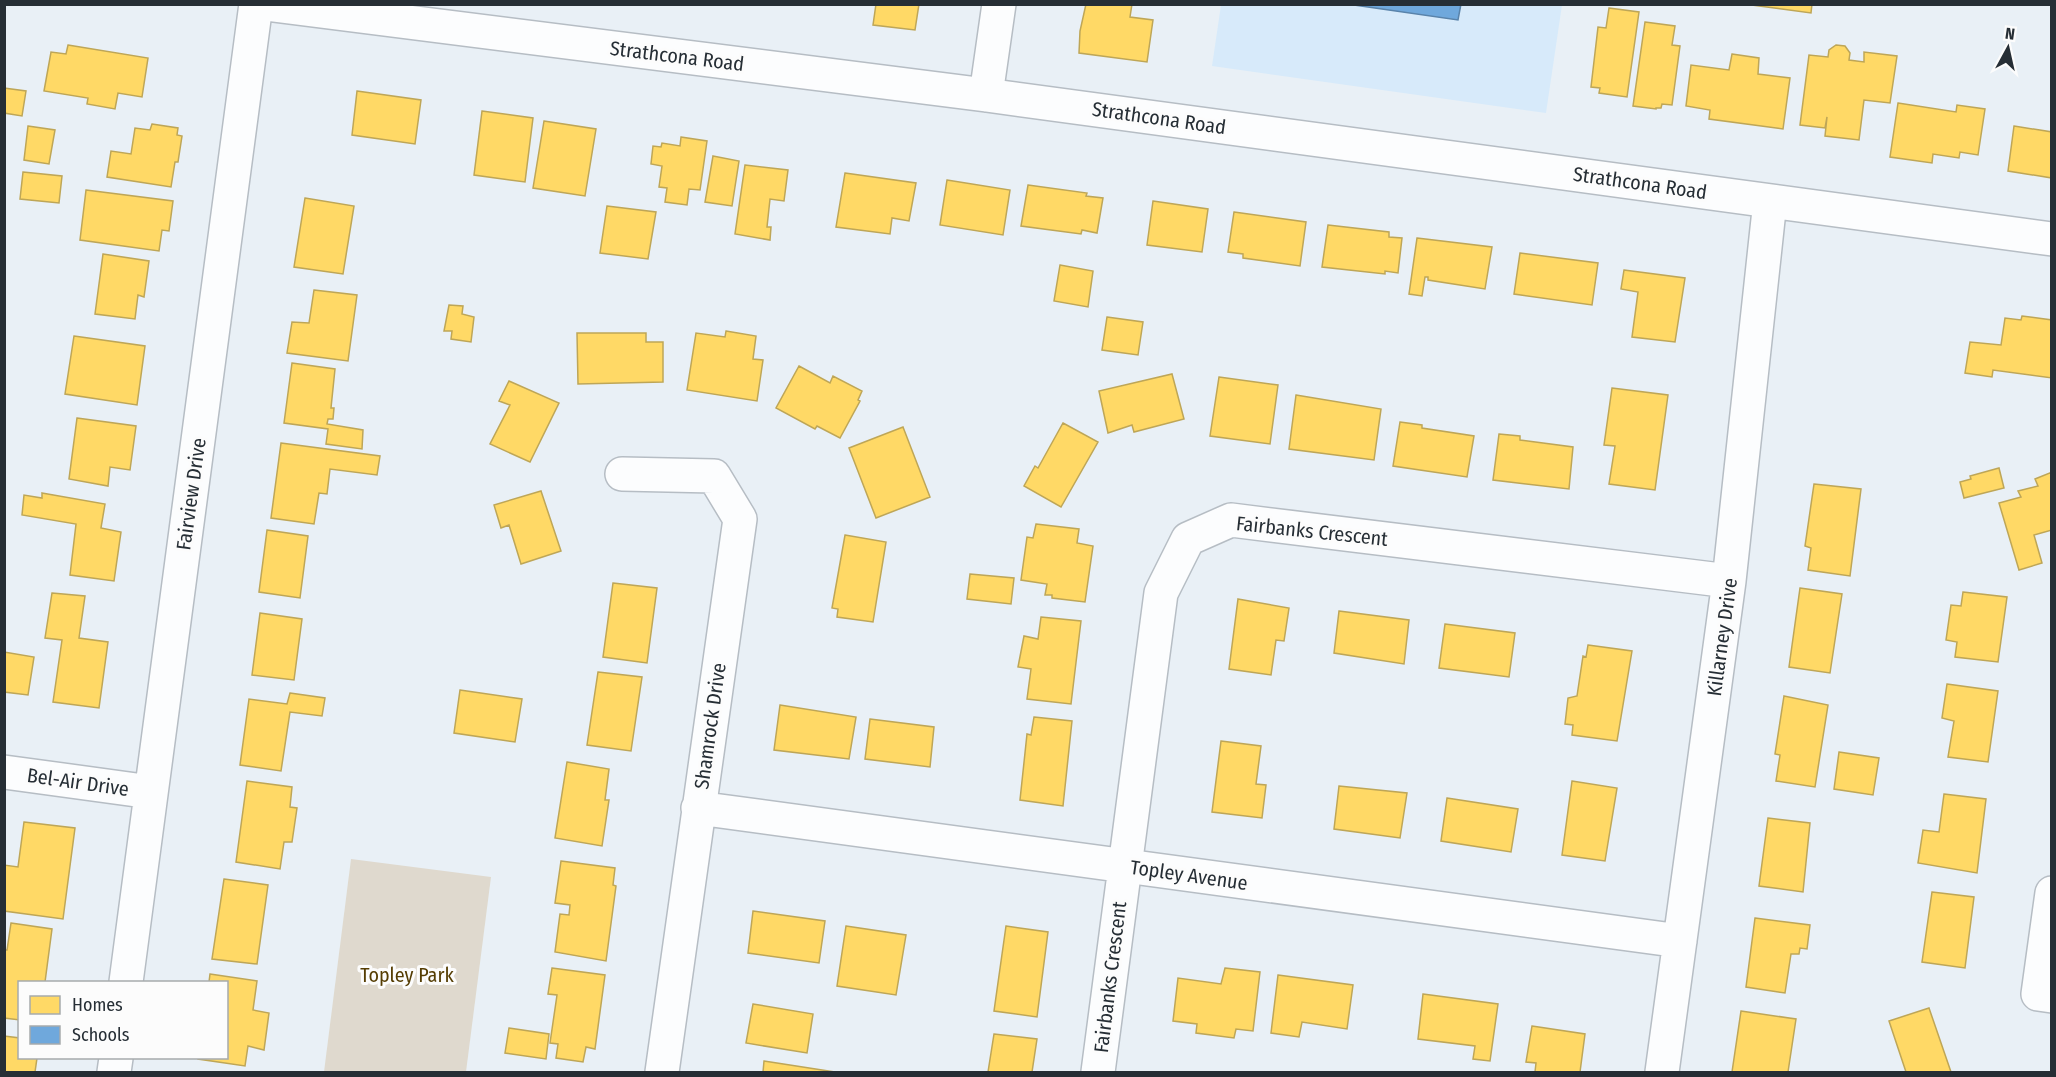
<svg xmlns="http://www.w3.org/2000/svg" width="2056" height="1077" font-family="'Fira Sans Condensed',sans-serif">
<rect width="100%" height="100%" fill="#e9f0f6"/>
<path fill="#d7eafa" d="M1221,5H1562L1546,113L1212,66Z"/>
<path fill="#dfd9ce" d="M351,859L491,877L466,1072H324Z"/>
<path fill="#ffd966" stroke="#bea657" stroke-width="1.5" d="M876,4H919L915,30L873,25Z
M1086,4H1132L1130,17L1153,20L1147,62L1079,53L1080,31Z
M1744,4H1812L1811,13Z
M1609,8L1639,12L1627,97L1599,93L1600,88L1591,87L1598,27L1606,28Z
M1645,22L1675,26L1672,45L1680,46L1672,105L1662,104L1661,108H1656V109L1633,106Z
M68,45L148,58L142,97L118,93L115,109L87,104L88,98L44,91L51,52L66,54Z
M1836,45L1845,46L1850,53L1849,60L1864,62V52L1897,56L1890,103L1864,100L1859,140L1825,136L1827,117L1825,128L1800,125L1809,55L1828,57L1829,50Z
M1732,54L1759,58L1758,74L1790,78L1783,129L1709,119L1710,110L1686,106L1691,65L1729,70Z
M4,88L26,91L22,116L4,113Z
M357,91L421,100L415,144L352,135Z
M1898,103L1956,112L1957,105L1985,109L1978,155L1960,152L1959,158L1933,154L1932,163L1890,157Z
M482,111L533,118L525,182L474,175Z
M544,121L596,129L585,196L533,188Z
M152,124L178,128L177,135L182,136L178,162H175L171,187L107,177L111,151L131,154L135,128L150,130Z
M28,126L55,130L49,164L24,160Z
M2014,126L2052,132V178L2008,171Z
M681,137L707,141L700,190L689,189L687,205L665,202L667,188L659,187L662,166L651,164L653,146L661,147L662,143L680,146Z
M713,156L739,161L732,206L705,202Z
M745,165L788,170L784,201L770,199L767,227H771L770,240L735,234Z
M23,172L62,176L59,203L20,199Z
M845,173L916,183L909,221L892,218L890,234L836,227Z
M947,180L1010,190L1003,235L940,225Z
M1028,185L1087,193L1086,196L1103,198L1097,233L1082,230L1081,234L1021,226Z
M86,190L173,201L169,231L162,230L159,251L80,240Z
M305,198L354,206L343,274L294,267Z
M1153,201L1208,209L1202,252L1147,245Z
M607,206L656,212L648,259L600,253Z
M1234,212L1306,222L1300,266L1243,258V254L1228,252Z
M1328,225L1389,232V237L1402,238L1398,273L1385,271V274L1322,267Z
M1417,238L1492,247L1485,289L1428,280V277H1425L1422,296L1409,294Z
M1520,253L1598,263L1592,305L1514,294Z
M103,254L149,261L144,297L138,295L135,319L95,314Z
M1060,265L1093,271L1088,307L1054,301Z
M1624,270L1685,278L1675,342L1632,337L1638,292L1621,289Z
M314,290L357,295L348,361L287,353L292,322L309,323Z
M449,305L463,306L462,314L474,317L471,342L451,339L452,331H444Z
M2022,316L2052,320V378L1993,370L1992,377L1965,373L1970,342L2001,345L2005,318L2021,320Z
M1107,317L1143,322L1138,355L1102,350Z
M726,331L756,336L753,359L763,360L757,401L687,390L696,333L725,337Z
M577,333H646V342H663V382L578,384Z
M74,336L145,346L137,405L65,394Z
M292,363L335,369L331,408H334L333,419H328L327,424L363,430L362,449L326,444L328,429L284,423Z
M799,366L830,383L833,376L862,391L858,400L860,401L840,438L817,426L815,429L776,408Z
M1172,374L1184,419L1134,432L1132,425L1108,433L1099,391Z
M1219,377L1278,385L1270,444L1210,436Z
M509,381L559,403L530,462L490,444L510,405L499,401Z
M1612,388L1668,395L1655,490L1609,484L1615,446L1604,445Z
M1296,395L1381,409L1374,460L1289,449Z
M77,418L136,426L130,470L110,467L108,486L69,479Z
M1400,422L1422,425V428L1474,436L1467,477L1393,466Z
M1063,423L1098,442L1061,507L1024,486L1035,466L1038,468Z
M903,427L930,497L876,518L849,448Z
M1499,434L1520,436V440L1573,447L1569,489L1493,480Z
M281,443L380,456L377,475L330,469L327,494L319,493L314,524L271,518Z
M1999,468L2004,488L1964,498L1960,482L1971,479L1970,476Z
M2052,472V530L2034,535L2042,563L2019,570L1999,503L2021,497L2018,491L2038,486L2035,479Z
M1814,484L1861,489L1850,576L1808,570L1811,548L1805,546Z
M541,491L561,551L521,564L509,525L501,528L494,505Z
M42,493L105,504L101,528L121,532L114,581L70,575L76,524L22,515L24,495L42,498Z
M1036,524L1079,529L1077,543L1093,546L1085,602L1052,598V595H1045L1047,584L1021,580L1027,537L1033,538Z
M267,530L308,536L300,598L259,592Z
M845,535L886,542L873,622L837,617L838,609L832,608Z
M970,574L1014,578L1011,604L967,599Z
M613,583L657,588L647,663L603,657Z
M1800,588L1842,594L1830,673L1789,667Z
M1963,592L2007,597L1998,662L1955,657L1957,642L1946,640L1951,605L1961,606Z
M52,593L85,596L79,638L108,642L99,708L53,702L62,640L45,638Z
M1238,599L1289,608L1284,641L1276,640L1271,675L1229,669Z
M1339,611L1409,620L1404,664L1334,653Z
M260,613L302,619L294,680L252,675Z
M1041,617L1081,621L1071,704L1027,699L1031,669L1018,667L1024,636L1038,639Z
M1445,624L1515,633L1509,677L1439,668Z
M1588,645L1632,651L1617,741L1572,735L1573,725L1565,724L1568,698L1577,696L1583,656L1586,657Z
M4,652L34,657L28,695L4,692Z
M598,672L642,677L631,751L587,745Z
M1947,684L1998,691L1988,762L1948,757L1954,721L1942,718Z
M460,690L522,699L515,742L454,733Z
M290,693L325,698L322,716L290,712L281,771L240,765L249,699L287,704Z
M1784,696L1828,705L1815,787L1776,781L1780,755L1775,754Z
M780,705L856,717L849,759L774,750Z
M1034,717L1072,721L1063,806L1020,800L1027,734L1031,735Z
M870,719L934,727L930,767L865,759Z
M1221,741L1261,746L1256,784L1266,785L1262,818L1212,812Z
M1839,752L1879,758L1873,795L1834,789Z
M567,762L609,769L605,800H609L602,846L555,838Z
M247,781L292,787L290,807L297,808L292,842H284L280,869L236,862Z
M1572,781L1617,788L1605,861L1562,855Z
M1339,786L1407,793L1400,838L1334,829Z
M1944,794L1986,799L1977,873L1918,863L1923,830L1939,832Z
M1447,798L1518,809L1511,852L1441,841Z
M1768,818L1810,823L1803,892L1759,886Z
M24,822L75,828L63,919L4,911V865L18,867Z
M561,861L615,868L613,885L616,886L606,961L555,952L560,914L569,915L570,905L555,903Z
M224,879L268,885L257,964L212,959Z
M1932,892L1974,897L1965,968L1922,962Z
M753,911L825,921L819,963L748,953Z
M1755,918L1810,925L1807,949L1800,948L1799,954H1791L1785,993L1746,987Z
M11,923L52,929L45,982H20V1020L4,1018V950H7Z
M846,926L906,935L896,995L837,986Z
M1006,926L1048,932L1037,1017L994,1011Z
M552,968L605,975L595,1049L586,1047L583,1062L556,1058L558,1044L550,1043L557,995L548,994Z
M1225,968L1260,972L1253,1031L1236,1029L1234,1038L1196,1033L1197,1024L1173,1021L1178,978L1221,984Z
M210,974L257,981L253,1010L269,1013L264,1050L248,1046L245,1066L198,1059V1058H226V982H209Z
M1278,975L1353,985L1347,1029L1302,1022L1299,1037L1271,1033Z
M1423,994L1498,1004L1490,1061L1473,1059L1475,1046L1418,1039Z
M753,1004L813,1014L807,1053L746,1043Z
M1929,1008L1951,1072H1906L1889,1021Z
M1741,1011L1796,1019L1788,1072H1732Z
M1532,1026L1585,1034L1580,1072H1535L1536,1063L1526,1062Z
M509,1028L549,1034L546,1059L505,1053Z
M994,1034L1037,1039L1032,1072H988Z
M4,1036L20,1038V1058H37L35,1072H4Z
M764,1061L835,1072H763Z"/>
<path fill="#6fa8dc" stroke="#5983aa" stroke-width="1.5" d="M1347,4H1461L1458,20Z"/>
<g fill="none" stroke-linecap="round" stroke-linejoin="round">
<defs>
<path id="minor" d="M265,4L986,95L2052,239
M986,95L999,4
M622,474L714,476L740,519L662,1072
M4,772L151,792
M698,808L1680,941
M2052,893L2038,994L2052,996
M126,982L256,4
M114,1072L116,1058
M1098,1072L1161,593L1188,539L1231,520L1729,581
M1662,1072L1729,581L1770,201"/>
</defs>
<use href="#minor" stroke="#b6bdc4" stroke-width="36"/>
<use href="#minor" stroke="#fcfdfe" stroke-width="33"/>
</g>
<g text-anchor="middle" stroke-width="6" stroke-linejoin="round" paint-order="stroke">
<g font-size="20" fill="#262e35" stroke="#fcfcfc">
<text transform="translate(677 56) rotate(7)" y="7">Strathcona Road</text>
<text transform="translate(1159 118) rotate(8)" y="7">Strathcona Road</text>
<text transform="translate(1640 183) rotate(8)" y="7">Strathcona Road</text>
<text transform="translate(191 494) rotate(-82)" y="7">Fairview Drive</text>
<text transform="translate(1312 531) rotate(6)" y="7">Fairbanks Crescent</text>
<text transform="translate(1722 637) rotate(-82)" y="7">Killarney Drive</text>
<text transform="translate(710 726) rotate(-82)" y="7">Shamrock Drive</text>
<text transform="translate(78 782) rotate(8)" y="7">Bel-Air Drive</text>
<text transform="translate(1189 875) rotate(8)" y="7">Topley Avenue</text>
<text transform="translate(1110 977) rotate(-83)" y="7">Fairbanks Crescent</text>
</g>
<g font-size="20" fill="#553d03" stroke="#fcfcfc">
<text x="407" y="982">Topley Park</text>
</g>
</g>
<rect width="2056" height="1077" fill="none" stroke="#262e35" stroke-width="12"/>
<rect x="18" y="981" width="210" height="78" fill="#fcfcfc" stroke="#a6aaac" stroke-width="1.5"/>
<rect x="30" y="996" width="30" height="18" fill="#ffd966" stroke="#a6aaac" stroke-width="1.5"/>
<text x="72" y="1011" font-size="18" fill="#262e35">Homes</text>
<rect x="30" y="1026" width="30" height="18" fill="#6fa8dc" stroke="#a6aaac" stroke-width="1.5"/>
<text x="72" y="1041" font-size="18" fill="#262e35">Schools</text>
<g transform="translate(2008 48) rotate(8)" stroke="#fcfcfc" stroke-width="4.5" paint-order="stroke">
<path d="M0-4.5L10 22L0 15L-10 22Z" fill="#262e35"/>
<text y="-9" font-size="16" font-weight="bold" text-anchor="middle" fill="#262e35">N</text>
</g>
</svg>
